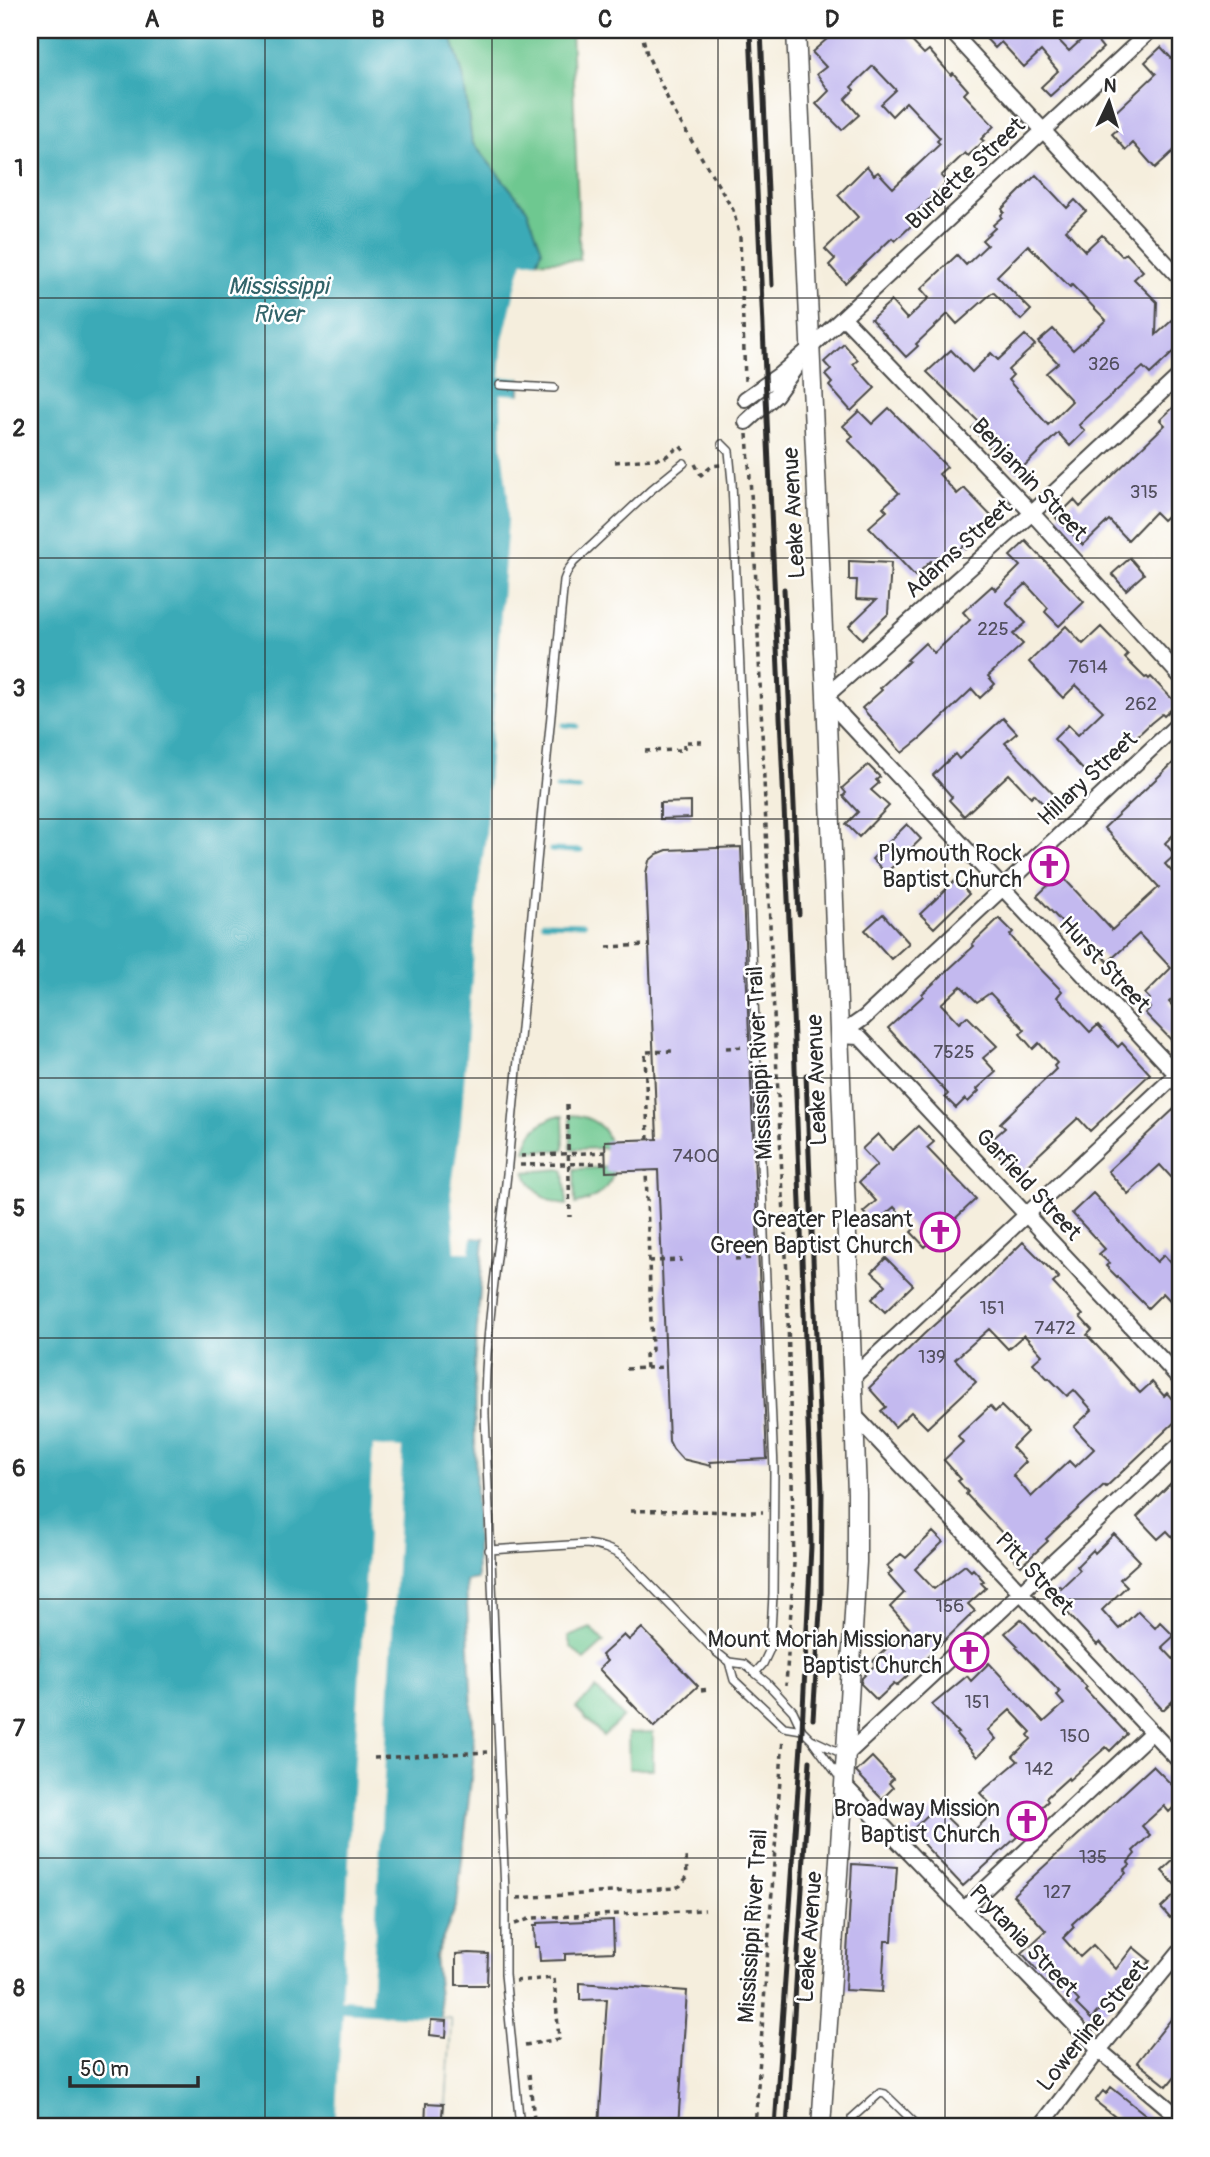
<svg xmlns="http://www.w3.org/2000/svg" width="1210" height="2157" font-family="Pangolin,sans-serif">
<rect width="100%" height="100%" fill="#fff"/>
<filter id="ink" filterUnits="userSpaceOnUse"><feTurbulence type="fractalNoise" baseFrequency=".0143" numOctaves="2"/><feDisplacementMap in="SourceGraphic" scale="14" xChannelSelector="R" yChannelSelector="G"/><feConvolveMatrix kernelMatrix="1 2 1 2 8 2 1 2 1" color-interpolation-filters="sRGB"/></filter>
<filter id="wash" filterUnits="userSpaceOnUse"><feTurbulence type="fractalNoise" baseFrequency=".00686" numOctaves="4" result="noise"/><feDisplacementMap in="SourceGraphic" scale="28" xChannelSelector="R" yChannelSelector="G"/><feGaussianBlur stdDeviation="1.57" result="paint"/><feColorMatrix in="noise" values="0 0 0 0 0 0 0 0 0 0 0 0 0 0 0 0 0 1.4 0 .05"/><feComposite in="paint" operator="in"/></filter>
<g filter="url(#wash)">
<rect width="100%" height="100%" fill="#f5eedd"/>
<path fill="#6ec890" stroke="#4c7a5e" stroke-width="2" d="M420,30H571L580,260L523,262Z
M570,1115C591,1116 608,1126 610,1148L573,1149L571,1148Z
M556,1116H563L564,1148L562,1150L525,1151C529,1132 539,1123 556,1116Z
M613,1167C615,1187 593,1201 575,1204L574,1169Z
M562,1169L564,1172L567,1205C545,1203 533,1191 525,1172Z
M591,1628L604,1642L584,1660L571,1647L568,1637Z
M596,1689L623,1717L603,1736L576,1708Z
M653,1732V1769H629L628,1733Z"/>
<path fill="#3aaab7" stroke="#326a71" stroke-width="2" d="M30,30H449L463,75L472,142L527,209L542,250L530,279L524,329L465,1237L484,1238L474,1369L477,1579L466,1581L474,1753L457,1904L435,1957L441,2018L451,2019L444,2127H30Z"/>
<path fill="#f5eedd" d="M542,261L533,280L528,329L525,378L500,377L503,340L519,274L523,262Z
M501,394L524,395L523,414L529,470V565L510,803L489,1022L473,1164L468,1234H482V1238L472,1237L470,1252H455L451,1192L461,1124L479,884L486,836L489,769L508,520V496L502,450Z
M373,1446L403,1448L371,2001L341,1999Z
M342,2012L451,2019L444,2127H335Z"/>
<g fill="none" stroke-linecap="round" stroke-linejoin="round">
<path stroke="#3aaab7" stroke-width="5" d="M564,725L577,726
M557,788L579,789
M551,850L581,851
M543,923L584,924"/>
</g>
<g id="blocks">
<path fill="#c3b9ef" d="M819,30H901L924,54L929,50L951,75L953,73L968,90L964,94L994,126L981,139L984,141L968,156L965,153L941,176L947,183L907,220L912,225L895,241L892,238L845,283L829,265L835,259L825,249L858,217L838,195L867,166L874,175L878,172L893,188L940,144L937,141L940,138L906,102L892,116L881,104L896,90L873,66L851,87L854,90L845,99L859,115L842,130L816,104L829,91L817,74L826,67L812,52L827,39Z
M978,30H1049L1069,51L1092,30H1111L1098,42L1103,48L1050,96L1041,87L1058,71L1041,51L1024,67L1001,42L995,48Z
M1161,47L1172,59L1180,51V145L1155,168L1133,143L1126,150L1112,134L1118,129L1109,118L1156,74L1145,62Z
M1036,175L1067,208L1075,200L1086,211L1066,230L1085,251L1102,235L1122,256L1126,253L1143,271L1134,279L1157,302L1156,335L1180,313V346L1150,374L1143,367L1098,407L1079,425L1085,431L1070,446L1058,433L1017,473L992,446L990,448L972,428L979,422L927,372L951,350L972,372L991,353L998,360L1025,335L1035,345L1008,370L1013,375L1008,380L1048,425L1072,401L1046,373L1058,363L1038,342L1053,329L1073,350L1106,320L1072,285L1070,287L1028,245L997,276L1031,310L1021,320L993,292L957,324L948,314L916,344L918,346L906,357L871,319L891,301L907,319L929,298L921,289L957,255L966,265L987,245L982,240L995,228L993,225L1002,217L1001,215L1004,212L1002,209Z
M844,344L858,360L853,364L875,388L851,411L829,386L832,383L825,375L831,370L824,362Z
M1180,401V519L1173,511L1163,520L1155,512L1128,540L1109,520L1083,545L1056,518L1074,500L1080,507L1165,425L1160,420Z
M889,408L947,467L939,474L957,494L964,488L996,521L966,549L963,546L946,561L941,556L933,563L931,561L915,576L869,527L887,511L883,507L899,493L848,440L853,436L843,426L859,411L872,424Z
M1026,541L1084,602L1059,626L1045,612L1048,608L1026,584L1006,602L1026,623L1013,634L1023,644L988,676L995,684L980,698L972,689L922,737L902,753L862,708L882,690L880,688L909,661L907,660L925,643L934,653L970,620L963,612L992,586L996,590L1020,566L1010,556Z
M1130,558L1144,574L1126,590L1112,574Z
M849,561L891,563L888,614L862,639L849,626L876,600L856,599L857,580H849Z
M1066,626L1083,644L1101,627L1128,655L1125,658L1145,678L1147,677L1149,679L1151,677L1176,703V705L1164,716L1162,714L1151,723L1133,740L1129,736L1104,758L1107,760L1090,777L1054,739L1068,725L1078,735L1103,711L1076,685L1063,698L1029,662Z
M1003,718L1017,733L1005,743L1059,800L1049,810L1034,794L1031,797L1009,774L964,816L949,800L952,797L933,775L955,754L959,759Z
M1173,763L1180,770V828L1165,843L1175,855L1165,864L1180,881V991L1169,1002L1180,1014V1049L1145,1013L1150,1008L1146,1004L1150,999L1145,994L1171,968L1139,934L1108,962L1086,938L1081,943L1037,896L1060,874L1112,930L1159,887L1104,828Z
M868,765L880,777L876,780L879,783L871,790L889,806L859,837L846,824L858,812L843,796L846,793L842,788Z
M691,802V818L660,819V803Z
M907,824L921,839L886,873L872,859Z
M741,847L767,1459L710,1462L711,1466L682,1459L673,1449L669,1441L658,1170L606,1172L605,1141L657,1139L646,873L649,861L657,854L667,850Z
M956,880L969,894L934,928L920,914Z
M883,914L909,943L891,959L865,930Z
M999,918L1013,932L1010,935L1023,951L1062,991L1057,997L1090,1032L1098,1025L1118,1047L1122,1043L1150,1074L1090,1131L1078,1118L1017,1175L988,1143L1005,1128L1000,1123L1056,1069L1054,1066L1057,1063L1039,1043L1033,1049L1020,1034L1025,1030L990,993L977,1002L961,986L941,1004L959,1023L967,1016L997,1046L983,1058L996,1072L977,1089L979,1091L968,1102L965,1099L956,1108L945,1097L948,1094L888,1028L923,996L922,994L974,946L972,944Z
M1174,1109L1180,1116V1187L1160,1165L1128,1194L1108,1171Z
M918,1126L934,1142L927,1148L976,1199L925,1247L911,1232L914,1229L894,1207L874,1224L863,1212L876,1201L859,1182L877,1165L862,1149L878,1134L892,1150Z
M1093,1193L1157,1262L1164,1255L1180,1273V1311L1163,1293L1148,1308L1106,1266L1109,1263L1099,1254L1105,1249L1072,1213Z
M1023,1242L1059,1278L1053,1283L1083,1315L1080,1317L1092,1330L1087,1335L1140,1393L1152,1382L1164,1396L1167,1393L1180,1408V1417L1106,1487L1104,1485L1081,1506L1046,1539L1048,1541L1021,1566L1010,1554L1016,1548L966,1494L968,1492L958,1481L961,1479L944,1460L963,1442L958,1436L990,1406L995,1412L1001,1406L1027,1432L1012,1447L1026,1462L1013,1475L1031,1497L1069,1461L1075,1467L1094,1449L1074,1427L1092,1410L1074,1390L1067,1396L1049,1378L1048,1379L1033,1363L1042,1355L1024,1335L1008,1349L989,1329L955,1359L976,1382L927,1428L911,1412L895,1427L881,1411L886,1407L869,1388L924,1334L981,1283Z
M886,1258L913,1285L885,1312L872,1299L886,1285L872,1272Z
M1180,1474V1545L1167,1531L1158,1539L1137,1517Z
M933,1532L943,1542L915,1569L934,1589L965,1565L971,1571L973,1569L984,1581L981,1583L986,1588L968,1604L975,1611L916,1668L896,1686L894,1684L877,1700L861,1684L862,1678L876,1664L873,1661L909,1628L890,1607L904,1593L888,1575L892,1571L887,1566L901,1554L906,1558Z
M1114,1534L1140,1561L1120,1579L1127,1586L1102,1610L1119,1629L1138,1611L1155,1628L1160,1622L1174,1636L1162,1647L1180,1666V1694L1163,1710L1100,1642L1097,1645L1050,1594L1059,1585L1061,1588L1080,1570L1077,1566L1093,1550L1095,1553Z
M1021,1619L1087,1687L1085,1689L1127,1734L1110,1751L1106,1747L1069,1780L1068,1778L1046,1798L1048,1801L1013,1833L1017,1837L963,1886L911,1831L934,1809L939,1815L942,1813L967,1837L996,1810L980,1793L1018,1761L1013,1756L1031,1739L1028,1735L1031,1732L1010,1710L988,1730L996,1739L977,1757L956,1734L958,1733L932,1705L967,1676L971,1681L989,1663L1044,1722L1064,1704L1057,1696L1060,1692L1016,1647L1018,1646L1005,1633Z
M642,1628L698,1686L654,1727L599,1669L607,1661L602,1655L624,1635L629,1640Z
M872,1757L893,1779L889,1783L893,1788L882,1799L856,1772Z
M1153,1766L1180,1793V1801L1169,1812L1164,1806L1142,1826L1150,1835L1133,1851L1135,1854L1128,1862L1130,1865L1124,1870L1126,1873L1072,1924L1074,1927L1063,1938L1080,1957L1093,1945L1116,1969L1133,1947L1150,1961L1135,1979L1130,1978L1110,1998L1114,2002L1105,2012L1101,2008L1091,2019L1076,2004L1079,2001L1053,1973L1049,1977L1040,1967L1037,1970L1022,1953L1046,1931L1013,1895Z
M1180,1854V1890L1162,1871Z
M852,1864L897,1867L892,1941H885L882,1992L845,1990Z
M1180,1890V1909L1170,1918L1161,1908Z
M613,1920L614,1952L565,1954V1960L540,1961L539,1947H535L534,1926H537V1923Z
M469,1953L488,1954L487,1985H456V1954Z
M580,1983L687,1991L678,2127H599L607,1999L580,2000Z
M1180,2008V2070L1167,2086L1137,2062Z
M431,2020L447,2021L446,2037L430,2035Z
M1111,2087L1146,2115L1159,2127H1128L1095,2101L1103,2091L1106,2094Z
M426,2103L443,2104L441,2127H425Z"/>
</g>
</g>
<g filter="url(#ink)">
<use href="#blocks" fill-opacity="0" stroke="#494846" stroke-width="2"/>
<g fill="none" stroke-linecap="round" stroke-linejoin="round">
<defs>
<path id="service" d="M500,385L554,388
M722,444L729,451L732,482L774,1469L773,1595L770,1649L763,1664L755,1673
M489,1550L586,1544C601,1546 612,1549 624,1558L715,1651L729,1662L744,1664L766,1682L793,1711L802,1730L811,1739L845,1755
M729,1662L734,1680L784,1727L802,1730
M812,1740L840,1778
M520,2127L505,1974V1892L485,1416C484,1332 500,1247 508,1164C527,969 546,774 564,580L568,570L574,562L652,489L684,463
M854,2127L852,2118L880,2093L885,2094L919,2127"/>
<path id="minor" d="M950,30L1180,278
M844,318L1032,513L1180,676
M1180,375L1032,513L826,696L843,717L1180,1078
M745,399L779,375L809,349L1151,30
M746,422L776,395L796,367
M838,1036L860,1037L1180,1379
M838,1036L864,1018L1180,722
M853,1377L1180,1071
M856,1417L1180,1762
M846,1755L1180,1444
M844,1785L1099,2050L1180,2118
M963,1910L1152,1732
M1040,2127L1099,2050L1180,1951"/>
<path id="tertiary" d="M796,30L826,696L857,1493V1562L844,1785L821,2127"/>
</defs>
<use href="#service" stroke="#494846" stroke-width="10"/>
<use href="#minor" stroke="#494846" stroke-width="18"/>
<use href="#tertiary" stroke="#494846" stroke-width="21"/>
<path stroke="#494846" stroke-width="3.5" stroke-dasharray="5 5" stroke-linecap="butt" d="M641,30L647,54L672,108L733,210L740,237L745,381
M747,434L754,537L772,973L787,1276L794,1563L786,1685
M615,462L664,458L680,446L686,453
M695,464L701,475L712,466L720,465
M645,751L684,750V742H706
M607,947L649,945
M726,1048L745,1047
M567,1105L570,1217
M648,1140L645,1052L673,1051
M521,1156L605,1152
M520,1165L605,1163
M735,1259L754,1258
M649,1261L682,1260
M646,1368L645,1355L652,1350L646,1170
M626,1369L666,1367
M631,1511C675,1510 719,1512 763,1512
M701,1690L709,1689
M374,1758L487,1752
M517,1898L675,1888L680,1886L687,1877L686,1855
M515,1924L532,1918L705,1910
M515,1981L554,1978L559,2039L525,2045
M529,2074L535,2127
M755,2127L783,1738"/>
<use href="#service" stroke="#fff" stroke-width="7"/>
<use href="#minor" stroke="#fff" stroke-width="14"/>
<use href="#tertiary" stroke="#fff" stroke-width="18"/>
<path stroke="#2b2b2b" stroke-width="5" d="M750,30L793,1013L810,1476L811,1546L802,1730L775,2127
M761,30L772,285
M784,589L799,914
M806,1075L822,1493L821,1596L813,1719
M787,2127L810,1761"/>
</g>
</g>
<path fill="none" stroke="#2b2b2b" stroke-width="2" stroke-opacity="0.55" d="M265,30V2127M492,30V2127M718,30V2127M945,30V2127M30,298H1180M30,558H1180M30,819H1180M30,1078H1180M30,1338H1180M30,1599H1180M30,1858H1180"/>
<defs>
<symbol id="church-ring" viewBox="-11 -11 22 22"><circle r="9.5" fill="#fff" stroke="#b5179e" stroke-width="1.5"/><path d="M-1.2-6h2.4v3.5h3.3v2.4h-3.3V6h-2.4V-.1h-3.3v-2.4h3.3Z" fill="#b5179e"/></symbol>
</defs>
<g fill-rule="evenodd">
<use href="#church-ring" x="1027" y="844" width="44" height="44"/>
<use href="#church-ring" x="918" y="1210" width="44" height="44"/>
<use href="#church-ring" x="947" y="1630" width="44" height="44"/>
<use href="#church-ring" x="1005" y="1799" width="44" height="44"/>
</g>
<g text-anchor="middle" stroke-width="5" stroke-linejoin="round" paint-order="stroke">
<g font-size="19" fill="#514e5c">
<text x="1104" y="370">326</text>
<text x="1144" y="498">315</text>
<text x="993" y="635">225</text>
<text x="1088" y="673">7614</text>
<text x="1141" y="710">262</text>
<text x="954" y="1058">7525</text>
<text x="696" y="1162">7400</text>
<text x="992" y="1314">151</text>
<text x="1055" y="1334">7472</text>
<text x="932" y="1363">139</text>
<text x="950" y="1612">156</text>
<text x="977" y="1708">151</text>
<text x="1075" y="1742">150</text>
<text x="1039" y="1775">142</text>
<text x="1093" y="1863">135</text>
<text x="1057" y="1898">127</text>
</g>
<g font-size="23" fill="#2b2b2b" stroke="#fff">
<text transform="translate(965 173) rotate(-43)" y="8">Burdette Street</text>
<text transform="translate(1030 479) rotate(47)" y="8">Benjamin Street</text>
<text transform="translate(793 513) rotate(-93)" y="8">Leake Avenue</text>
<text transform="translate(958 548) rotate(-42)" y="8">Adams Street</text>
<text transform="translate(1087 778) rotate(-43)" y="8">Hillary Street</text>
<text transform="translate(1105 964) rotate(47)" y="8">Hurst Street</text>
<text transform="translate(759 1063) rotate(-93)" y="8">Mississippi River Trail</text>
<text transform="translate(816 1080) rotate(-92)" y="8">Leake Avenue</text>
<text transform="translate(1029 1184) rotate(47)" y="8">Garfield Street</text>
<text transform="translate(1035 1573) rotate(47)" y="8">Pitt Street</text>
<text transform="translate(752 1926) rotate(-86)" y="8">Mississippi River Trail</text>
<text transform="translate(809 1937) rotate(-86)" y="8">Leake Avenue</text>
<text transform="translate(1024 1940) rotate(46)" y="8">Prytania Street</text>
<text transform="translate(1092 2025) rotate(-51)" y="8">Lowerline Street</text>
</g>
<g font-size="23" fill="#2b2b2b" stroke="#fff" text-anchor="end">
<text x="1022" y="861">Plymouth Rock<tspan x="1022" dy="26">Baptist Church</tspan></text>
<text x="913" y="1227">Greater Pleasant<tspan x="913" dy="26">Green Baptist Church</tspan></text>
<text x="942" y="1647">Mount Moriah Missionary<tspan x="942" dy="26">Baptist Church</tspan></text>
<text x="1000" y="1816">Broadway Mission<tspan x="1000" dy="26">Baptist Church</tspan></text>
</g>
<g font-size="24" font-style="italic" fill="#32646a" stroke="#fff">
<text x="278" y="294">Mississippi<tspan x="278" dy="28">River</tspan></text>
</g>
</g>
<rect width="1210" height="2157" fill="none" stroke="#fff" stroke-width="77"/>
<g transform="translate(1109 102) rotate(4)" stroke="#ffffff" stroke-width="5" paint-order="stroke">
<path d="M0-5L12 26L0 18L-12 26Z" fill="#2b2b2b"/>
<text y="-10" font-size="19" font-weight="bold" text-anchor="middle" fill="#2b2b2b">N</text>
</g>
<path d="M70 2076v10h128v-10" fill="none" stroke="#2b2b2b" stroke-width="3.5"/>
<text x="80" y="2076" font-size="21" fill="#2b2b2b" stroke="#ffffff" stroke-width="5" paint-order="stroke">50 m</text>
<rect x="38" y="38" width="1134" height="2080" fill="none" stroke="#2b2b2b" stroke-width="2.5"/>
<g font-size="23" text-anchor="middle" font-weight="bold" fill="#2b2b2b">
<text x="152" y="27">A</text>
<text x="378" y="27">B</text>
<text x="605" y="27">C</text>
<text x="832" y="27">D</text>
<text x="1058" y="27">E</text>
<text x="19" y="176">1</text>
<text x="19" y="436">2</text>
<text x="19" y="696">3</text>
<text x="19" y="956">4</text>
<text x="19" y="1216">5</text>
<text x="19" y="1476">6</text>
<text x="19" y="1736">7</text>
<text x="19" y="1996">8</text>
</g>
</svg>
